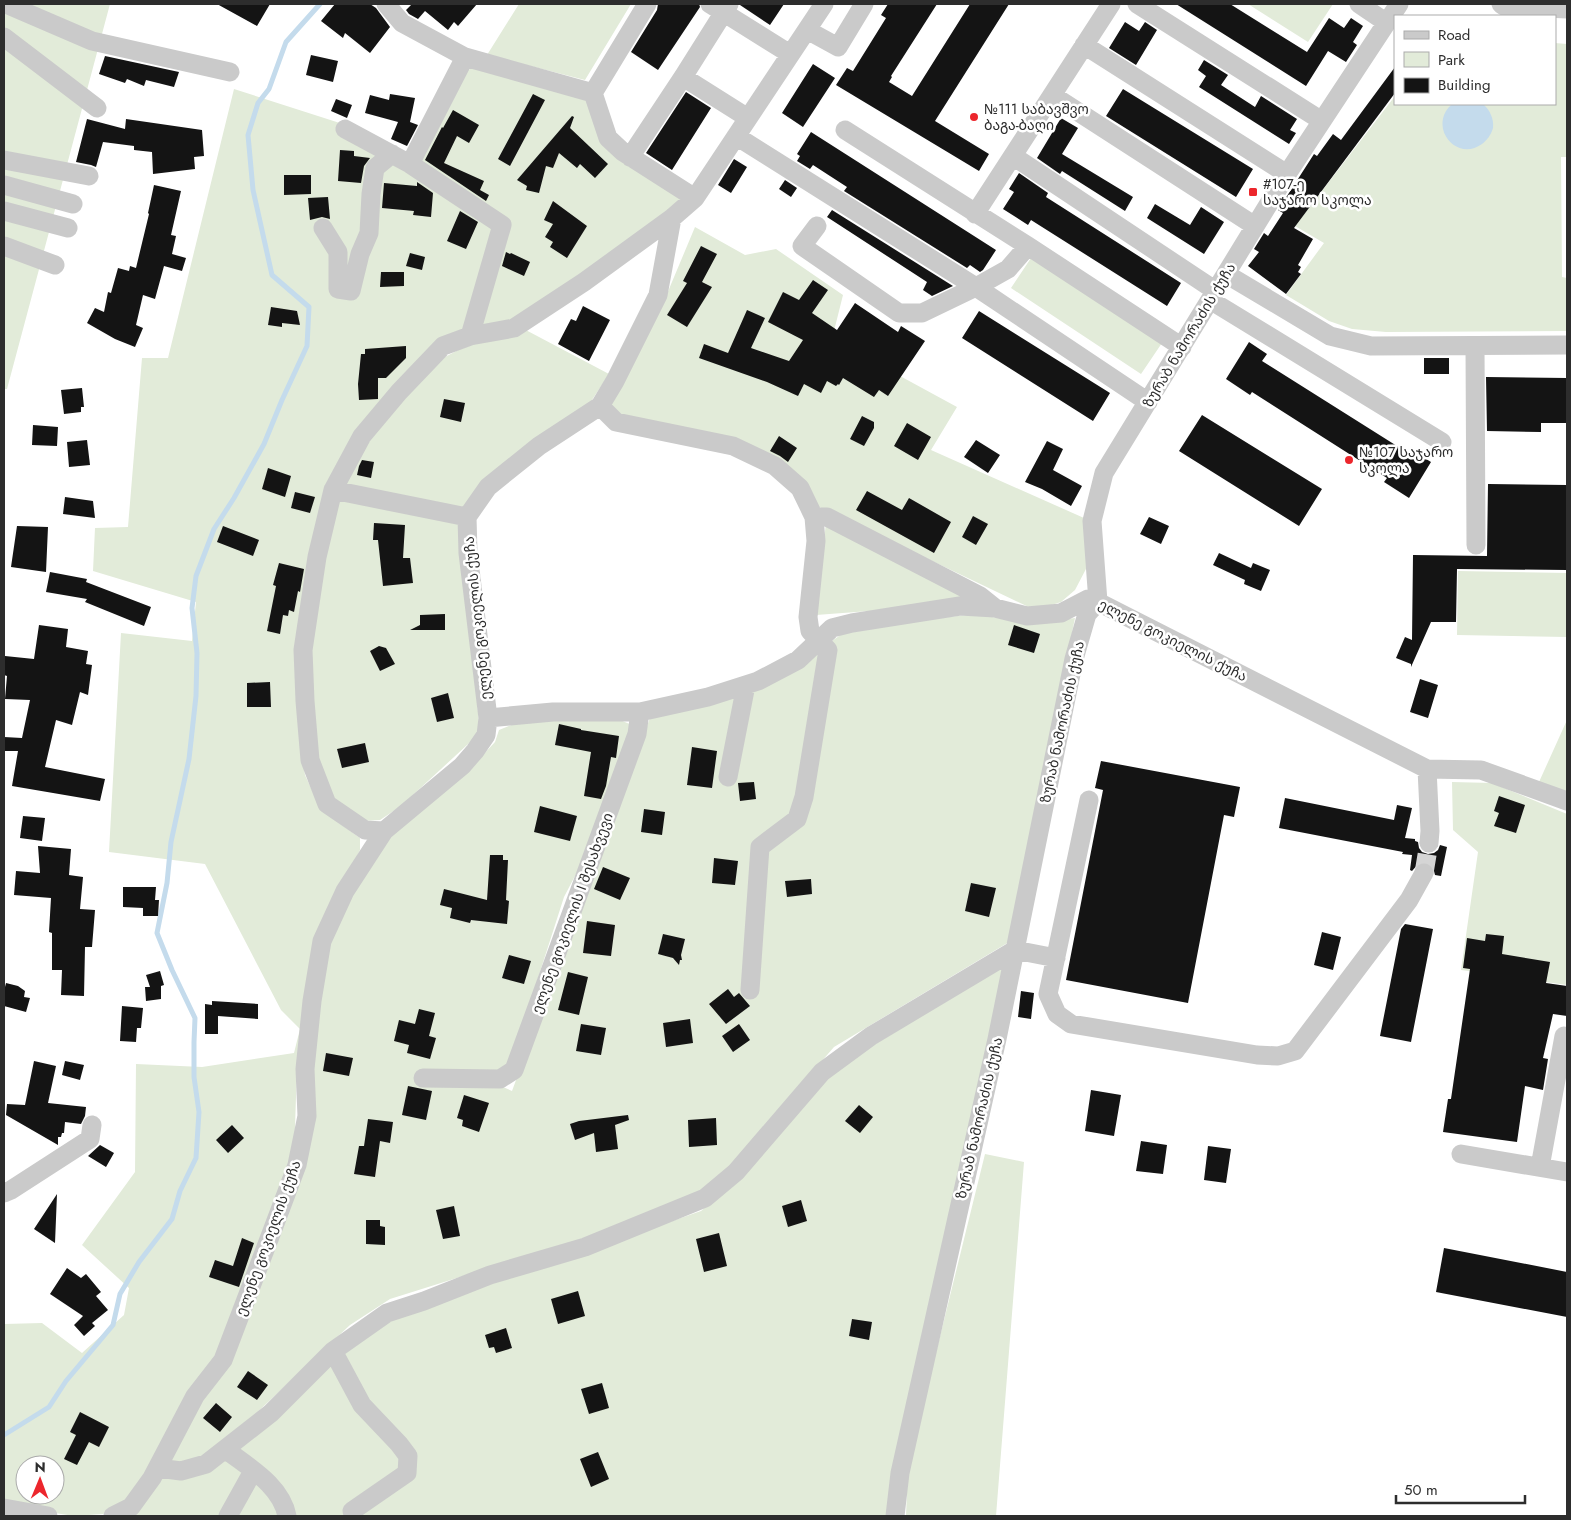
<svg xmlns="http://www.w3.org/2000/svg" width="1571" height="1520" font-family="Jost,'Noto Sans Georgian',sans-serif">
<rect width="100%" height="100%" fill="#fff"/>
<path fill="#e2ebd9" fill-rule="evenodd" d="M11,4H110L7,389H4V14Z
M519,4H631L585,80L487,55Z
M1248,4H1333L1308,42Z
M1555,43L1567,44V157H1561L1562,277L1567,278V331L1386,332L1352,329L1329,321L1286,295L1324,243L1295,226L1395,96V104H1555Z
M479,65L589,98L607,143L686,198L518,322L484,331L478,322L508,221L423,170L419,154L468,70Z
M234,89L346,125L498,227L467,326L327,485L299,732L305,775L321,810L360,838V850L316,940L297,1066L294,1158L218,1358L129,1502L103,1514L74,1516L42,1511L4,1503V1324L42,1323L82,1353L124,1315L129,1288L82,1245L135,1172L136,1064L202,1067L294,1053L300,1029L281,1010L205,864L109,852L121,633L192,641L196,602L93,571L95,528L128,527L142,358H168ZM25,1465H55V1495H25Z
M695,227L745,255L776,249L843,295L832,339L957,407L931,450L1084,518L1087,567L1075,590L1061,602L1035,610L817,506L775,462L618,418L609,404L664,301Z
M1033,255L1164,340L1141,374L1011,288Z
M522,328L609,374L590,403L465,510L343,486L391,404L445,357L479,339Z
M338,499L460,520L480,733L401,806L380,820L362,821L329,800L314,759L311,643L323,555Z
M826,522L972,597L923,607L816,615Z
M1458,571L1567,573V637L1457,635Z
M975,614L1033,624L1075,618L1009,942L834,1047L714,1185L597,1234L390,1299L350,1325L234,1434L199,1459L180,1462L166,1463L280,1228L311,1061L328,939L379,848L418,811L468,771L495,742L499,730L524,720H620L632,725L589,849L564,897L503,1087L512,1091L650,718L829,643L842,634L922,620Z
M1567,720V793L1539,782Z
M1452,782L1492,783L1567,814V985L1461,970L1478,852L1453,830Z
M1007,961L887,1516H133L160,1476H180L390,1319L701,1211L735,1182L831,1072Z
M985,1154L1024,1162L996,1516H906L908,1466Z"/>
<path fill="#c4dbec" d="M1452,104H1483C1490,110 1494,119 1493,128C1491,135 1487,140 1482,144C1456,163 1427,126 1452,104Z"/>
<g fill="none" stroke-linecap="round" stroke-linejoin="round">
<path stroke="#c4dbec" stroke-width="5" d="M4,1435L49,1407L66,1381L113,1325L120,1294L139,1262L172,1219L180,1191L196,1158L199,1112L194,1077V1042L195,1018L172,970L157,933L167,883L171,842L189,759L196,696L197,653L192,608L196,576L214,529L234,498L264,444L282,400L307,346L309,307L272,275L253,190L248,135L258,103L269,89L286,42L320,4"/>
</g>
<path fill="#141414" d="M217,4H270L257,26Z
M335,4H370L376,8L390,27L370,53L345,33L343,38L321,21Z
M412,4H477L458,26L454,22L448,30L425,11L418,19L409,14L406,10Z
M658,4H699L700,7L658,70L631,52L657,10Z
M740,4H784L770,25L740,5Z
M888,4H937L891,76L892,77L889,82L912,96L970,4H1009L935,121L989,154L979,171L836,85L847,68L853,71L886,18L881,15Z
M1176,4H1230L1307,52L1329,18L1344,28L1351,18L1363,26L1353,42L1357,45L1346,62L1328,51L1306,86Z
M1125,22L1139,31L1145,22L1157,30L1136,65L1109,48Z
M311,55L338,61L333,82L306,75Z
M105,56L179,72L174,87L146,80L144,86L127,79L125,83L99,74Z
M1204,60L1228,75L1221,85L1255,107L1261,96L1297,119L1290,130L1296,133L1289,144L1199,87L1206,76L1198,70Z
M813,64L835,78L803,127L782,113Z
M1395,67V93L1294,228L1313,239L1298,265L1301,267L1298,272L1301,274L1286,294L1248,266L1259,252L1254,249L1264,233L1268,236L1283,213L1278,210L1314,154L1317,156L1333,134L1341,140Z
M1123,89L1253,169L1236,197L1106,116Z
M686,92L711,108L672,170L646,153Z
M390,94L415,98L410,122L418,125L407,146L391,139L398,122L365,113L370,95L389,100Z
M533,94L545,100L510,166L498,159Z
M336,99L352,105L347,118L331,111Z
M453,110L479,125L469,143L457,136L444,163L484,181L480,190L489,195L486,201L425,160L442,127L443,128Z
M572,116L574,117L570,128L608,164L595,178L580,164L577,168L559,153L553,168L546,166L539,193L526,190L527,186L517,180Z
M1061,118L1078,128L1062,154L1133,197L1125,211L1062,171L1060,174L1037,158Z
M87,119L125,129L126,119L202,130L204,156L194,157L195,169L153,174L152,152L134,150V146L103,142L96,167L91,165L76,162Z
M811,132L996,250L983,270L980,272L970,265L967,268L844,191L847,187L813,165L810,169L797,161L800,156L797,154Z
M340,150L354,151V156L370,158L364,166L361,183L338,181Z
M734,159L747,167L731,193L718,185Z
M1019,173L1048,193L1046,197L1181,283L1167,306L1031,220L1028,225L1003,209L1014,192L1009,189Z
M284,175H311V194L284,195Z
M785,180L797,188L791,197L779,189Z
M417,182L433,193L431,217L413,215L414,211L382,208L384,183L417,186Z
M154,185L181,191L171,235L176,236L172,254L186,258L182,271L164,266L155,299L143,295L136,325L143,328L135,347L115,339L87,323L95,308L104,312L108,292L111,293L118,268L129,271L130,266L136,268L149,214L148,213Z
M328,197L330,219L322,217L310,220L308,198Z
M553,201L587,226L567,258L550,247L553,242L545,237L553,224L544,220Z
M1155,204L1190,225L1201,207L1224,222L1204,254L1147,218Z
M832,210L953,286L932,296L923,290L927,282L827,217Z
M460,211L478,222L466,249L447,241Z
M701,246L717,254L702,282L712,287L687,327L667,315L687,283L683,281Z
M506,252L510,254L511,253L530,262L524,276L502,266Z
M410,253L425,257L422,270L406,266Z
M381,272H404V286L380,287Z
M813,280L828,290L812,313L837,330L855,303L898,332L901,326L925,341L888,396L879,390L874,397L843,378L839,385L838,384L836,386L827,381L821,393L804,384L798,396L767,382L699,358L704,344L728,353L747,310L765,318L751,348L789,361L803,340L768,322L783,292L799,300Z
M583,306L610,320L589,361L558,344L571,319L576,321Z
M271,307L297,311L300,325L282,323V327L268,325Z
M979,311L1110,393L1093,421L962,338Z
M1249,342L1267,354L1262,361L1416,458L1418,454L1431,462L1409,498L1384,482L1387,478L1252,392L1250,395L1226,379Z
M406,346V358L386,378H378V399L359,400L358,384L361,354H365V349Z
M1424,358H1449V374H1424Z
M1486,377L1567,378V423H1541V432L1487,431Z
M82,388L84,407H81V412L64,414L61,390Z
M444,399L465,403L461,422L440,417Z
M1202,415L1322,489L1299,526L1179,451Z
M862,416L874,422V428L864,446L850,439Z
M907,423L931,437L918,460L894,446Z
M33,425L58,427L57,446L32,445Z
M779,436L797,448L788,462L780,456L770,451Z
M87,440L90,465L69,467L67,442Z
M976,440L1000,455L988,473L964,457Z
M1047,441L1063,449L1053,470L1082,486L1071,506L1042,489L1025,482Z
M362,460L374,462L371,478L357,475L359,466Z
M268,468L291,476L285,497L262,489Z
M1488,484L1567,485V570L1457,569L1456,622H1431L1411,667V664L1396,658L1405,637L1412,640L1413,555L1487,556Z
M867,491L902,510L909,498L951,522L934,553L856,510Z
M295,492L315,497L310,513L291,508Z
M65,497L93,501L95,518L63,514Z
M973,516L988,524L976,545L962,537Z
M1149,517L1169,526L1161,544L1140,534Z
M374,523L405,525L403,558H410L413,583L383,586L378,540H373Z
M17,526L48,527L46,572L11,567Z
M223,526L259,540L253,556L217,542Z
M1219,553L1251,568L1253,563L1270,570L1261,591L1244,584L1245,580L1213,565Z
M279,563L304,569L300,592L298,591L294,612L289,610L288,616L283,615L280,634L267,631L276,586L273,585Z
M50,572L87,579L86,582L151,607L144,626L85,602L87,599L46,592Z
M445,614V630H410L420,625V615Z
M39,625L68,629L66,647L88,651L86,664L92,665L88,695L80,692L72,725L56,720L45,767L105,779L100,801L12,786L18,751H4V737L22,738L30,700L5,699L7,676L4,675L5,656L34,659Z
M1014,625L1040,634L1034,653L1008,645Z
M379,646L386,648L395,664L380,671L370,651Z
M1420,679L1438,685L1428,718L1410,712Z
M270,682L271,707H247V683Z
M448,693L454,718L437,722L431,698Z
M559,724L581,729V730L619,736L616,758L611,757L606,786L601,799L584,796L591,752L555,745Z
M365,743L369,762L342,768L337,749Z
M692,747L717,751L712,788L687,785Z
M1101,761L1240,787L1234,817L1224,815L1188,1003L1066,980L1103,790L1095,788Z
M754,782L756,799L740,801L738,783Z
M1499,796L1525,805L1516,833L1494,826L1499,813L1494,811Z
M1285,798L1394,820L1397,805L1412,808L1405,838L1415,839V841L1418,842L1419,848L1422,852L1428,854L1434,853L1438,850L1440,845L1447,847L1441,876L1435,875L1433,867L1429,863L1424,862L1419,863L1412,871L1410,870L1412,855L1402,854L1403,852L1279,828Z
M540,806L577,816L570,841L534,832Z
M644,809L665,812L662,835L641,832Z
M23,816L45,818L42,841L20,838Z
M38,846L71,849L69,875L83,877L80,909L95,910L92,947H85L84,996L61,995L62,970H52V933L49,932L51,898L14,895L16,871L40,873Z
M490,855H503V860H508L506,900L509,901L507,924L471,920L470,923L450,918L452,908L440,905L444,889L487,900Z
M714,858L738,861L735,885L712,883Z
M603,867L630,878L620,900L594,889Z
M811,879L812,894L787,897L785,881Z
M971,883L996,888L989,917L965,911Z
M123,887H156L155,900H159L158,916H143V908L123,907Z
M587,921L615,925L611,956L583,953Z
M1405,924L1433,929L1411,1042L1380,1036L1401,929Z
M1322,932L1341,937L1333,970L1314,965Z
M663,934L685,939L681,955L682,960H680L679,965L673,958L658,954Z
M1486,934L1504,936L1502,954L1550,962L1546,983L1567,986V1016L1553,1014L1543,1058L1548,1059L1543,1090L1525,1086L1517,1142L1443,1132L1448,1099H1451L1470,969L1463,968L1467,938L1485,941Z
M509,955L531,961L524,984L502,978Z
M160,971L164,985L161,986V999L146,1001L145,987H150L146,975Z
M568,972L588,977L579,1015L558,1010Z
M6,983L18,986L25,991L24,997L30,998L26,1012L4,1006V991Z
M728,989L734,997L739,993L750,1006L726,1024L709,1004Z
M1021,991L1034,993L1031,1019L1018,1017Z
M212,1001L258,1004V1019L218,1016V1034H205V1004L212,1005Z
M122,1006L143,1008L141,1028H137L136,1042L120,1041Z
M419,1009L435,1013L429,1036L436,1038L430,1059L407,1053L409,1045L394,1041L399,1020L415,1024Z
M690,1019L693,1043L666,1047L663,1023Z
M581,1024L606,1028L601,1055L576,1051Z
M739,1024L750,1040L733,1052L722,1036Z
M326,1053L353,1058L349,1076L323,1071Z
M34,1061L56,1066L48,1103L86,1107L85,1116L81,1124L65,1122L64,1133H62L61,1137H58V1145L6,1115L7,1104L25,1105Z
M65,1061L84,1065L80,1080L62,1075Z
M408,1086L432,1091L426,1120L402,1115Z
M1091,1090L1121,1095L1114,1136L1085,1131Z
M464,1095L489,1103L479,1132L462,1126L463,1120L457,1118Z
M859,1105L873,1117L860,1133L845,1121Z
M628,1115L629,1120L615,1125L618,1149L596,1152L594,1133L575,1140L570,1124L579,1121Z
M716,1118L717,1145L689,1147L688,1120Z
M368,1119L393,1122L390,1143L380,1141L375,1177L354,1174L359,1146H364Z
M232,1125L244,1138L228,1153L216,1140Z
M1141,1141L1167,1145L1163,1174L1136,1171Z
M100,1145L114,1153L106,1167L88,1156Z
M1208,1146L1231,1149L1226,1183L1204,1180Z
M57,1194L55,1243L34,1229Z
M801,1200L807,1221L788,1227L782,1206Z
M454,1206L460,1236L443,1239L436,1210Z
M366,1220H380V1226L385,1227V1245L366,1244Z
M719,1233L727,1266L704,1272L696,1239Z
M242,1238L254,1243L239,1287L209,1277L215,1260L233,1266Z
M1444,1248L1567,1272V1317L1436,1292Z
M67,1268L81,1278L86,1274L101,1292L96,1296L108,1310L92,1323L91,1322L95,1326L84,1336L74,1325L83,1316L50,1294Z
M578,1291L585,1316L558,1324L551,1299Z
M852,1319L872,1322L869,1340L849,1336Z
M506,1328L512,1348L496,1353L494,1347L489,1348L485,1335Z
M248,1371L268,1385L257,1400L237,1387Z
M602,1383L609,1408L589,1414L581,1389Z
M216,1403L232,1417L220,1432L203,1418Z
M80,1412L109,1427L99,1447L89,1442L77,1465L64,1459L76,1435L70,1432Z
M598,1452L609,1479L591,1487L580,1459Z"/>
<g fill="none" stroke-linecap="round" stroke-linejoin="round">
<path stroke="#d5d5d5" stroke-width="19" stroke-dasharray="19 9" stroke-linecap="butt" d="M1424,873L1429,843"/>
<path stroke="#cacaca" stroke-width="19" d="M6,4L92,41L230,72
M386,4L402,23L465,57L593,93L608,138L623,152L695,198
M710,4L790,54
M1137,4L1322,121
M1359,4L1387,23
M1501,4L1504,6L1567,9
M807,30L838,47L864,4
M4,37L97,108
M1084,45L1287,174
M683,77L748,118
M593,93L647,4
M1052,95L1255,226
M345,129L410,164L502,225L470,336
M845,130L1028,246L1182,347
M736,136L976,287L1148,402
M1013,156L1216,291
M630,157L683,77L729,4
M4,160L89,176
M410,164L465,57
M4,185L73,204
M4,211L68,228
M975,214L1111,4
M817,226L802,246L899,313H922L976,287L1008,269L1028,246
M323,228L338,252V289L351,291L360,254L369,233L371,194L375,168L392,154
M4,246L55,265
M1226,274L1330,336L1371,346L1567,345
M1210,300L1442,442
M1475,346L1476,545
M600,406L616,422L733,446L775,466L800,488L814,517L816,541L808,617L810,631L828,650L804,797L797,819L760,847L750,990
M333,490L467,517
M814,517H827L980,596L995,608
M488,718L553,712H640L708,697L758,681L798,660L832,628L852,623L960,606L995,608L1027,616L1061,613L1088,599L1098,602L1427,769L1481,770L1567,801
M1427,769L1430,831L1429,843
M728,777L746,685
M1089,800L1048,994L1057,1014L1071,1024L1257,1055L1278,1056L1295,1051L1409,900L1424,873
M384,831L365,830L327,804L310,760L305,701L303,650L317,557L333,490L362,436L399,392L443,346L470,336L514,328L584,282L672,218L695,198L824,4
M423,1078L500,1079L514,1070L637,734L640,712
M1461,1154L1567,1172
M1540,1167L1564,1036
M4,1193L11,1190L90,1139L92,1125
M333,1351L362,1405L399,1444L408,1456L407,1473L352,1511
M225,1449C248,1467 281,1485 287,1516
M158,1468L181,1471L206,1464L271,1413L333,1351L387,1313L424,1301L490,1275L585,1247L705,1198L736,1172L822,1072L871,1036L1015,950L1056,958
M4,1508L48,1516
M113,1516L131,1507L152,1478L195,1396L223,1360L274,1226L297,1165L307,1116L305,1069L312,1001L322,941L345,891L384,831L462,766L475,751L486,735L488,718L468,553L467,517L488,487L539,446L600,406L615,381L658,295L672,218
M228,1516L253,1471
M895,1516L900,1473L997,1039L1074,659L1087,614L1098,602L1092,521L1104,473L1287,174L1399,4"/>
</g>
<g fill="#ec262c" stroke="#fff" stroke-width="2">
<circle cx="974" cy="117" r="5"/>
<rect x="1248" y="187" width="10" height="10" rx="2.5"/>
<circle cx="1349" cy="460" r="5"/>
</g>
<g text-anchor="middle" stroke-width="5" stroke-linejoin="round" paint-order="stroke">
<g font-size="14" fill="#2d2d2d" stroke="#fff" text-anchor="start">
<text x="984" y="114">№111 საბავშვო<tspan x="984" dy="16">ბაგა-ბაღი</tspan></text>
<text x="1263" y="189">#107-ე<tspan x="1263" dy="16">საჯარო სკოლა</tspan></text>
<text x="1359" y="457">№107 საჯარო<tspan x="1359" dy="16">სკოლა</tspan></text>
</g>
<g font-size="14" fill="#2d2d2d" stroke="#fff">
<text transform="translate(1189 335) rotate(-59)" y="5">ზურაბ ნამორაძის ქუჩა</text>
<text transform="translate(477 618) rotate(-96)" y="5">ელენე გოკიელის ქუჩა</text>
<text transform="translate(1173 640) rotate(27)" y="5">ელენე გოკიელის ქუჩა</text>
<text transform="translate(1062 722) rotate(-78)" y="5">ზურაბ ნამორაძის ქუჩა</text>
<text transform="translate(572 913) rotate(-70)" y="5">ელენე გოკიელის I შესახვევი</text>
<text transform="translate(979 1118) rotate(-77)" y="5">ზურაბ ნამორაძის ქუჩა</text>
<text transform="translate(268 1238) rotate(-70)" y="5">ელენე გოკიელის ქუჩა</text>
</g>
</g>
<rect width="1571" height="1520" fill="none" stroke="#2d2d2d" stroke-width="10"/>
<rect x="1394" y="15" width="162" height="90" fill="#ffffff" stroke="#ababab"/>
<rect x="1404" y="31" width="25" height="8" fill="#cacaca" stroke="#ababab"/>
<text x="1438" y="40" font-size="15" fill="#2d2d2d">Road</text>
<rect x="1404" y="52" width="25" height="15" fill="#e2ebd9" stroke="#ababab"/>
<text x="1438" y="65" font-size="15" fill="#2d2d2d">Park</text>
<rect x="1404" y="78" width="25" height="15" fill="#141414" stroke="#ababab"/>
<text x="1438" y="90" font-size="15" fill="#2d2d2d">Building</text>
<g transform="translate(40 1480) rotate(1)"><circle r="24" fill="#ffffff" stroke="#ababab"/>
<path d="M0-4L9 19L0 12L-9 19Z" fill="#ec262c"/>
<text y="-8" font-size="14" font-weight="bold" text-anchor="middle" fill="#2d2d2d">N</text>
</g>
<path d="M1396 1495v8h129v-8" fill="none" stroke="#2d2d2d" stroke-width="2.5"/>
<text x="1404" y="1495" font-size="15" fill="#2d2d2d" stroke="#ffffff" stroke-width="4" paint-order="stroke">50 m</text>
</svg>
